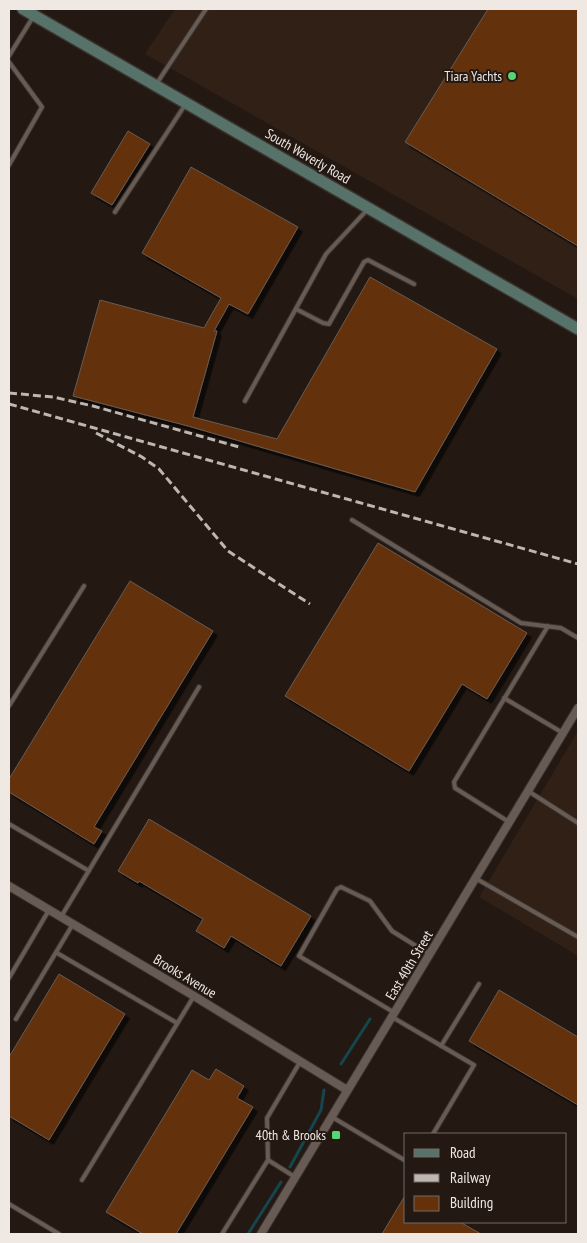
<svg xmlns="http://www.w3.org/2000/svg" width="587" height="1243" font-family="'PT Sans Narrow',sans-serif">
<defs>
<filter id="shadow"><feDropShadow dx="4.5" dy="4.5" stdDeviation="0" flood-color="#0009"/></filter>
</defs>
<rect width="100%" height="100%" fill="#231812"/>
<path fill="#302016" d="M175,9H578V299L145,54Z
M578,731V956L479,897Z"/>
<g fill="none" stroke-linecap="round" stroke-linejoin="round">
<path stroke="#15464e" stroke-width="3" d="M341,1064L370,1019
M290,1167L321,1110L324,1090
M248,1234L281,1182"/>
</g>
<path fill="#64310a" stroke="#695c54" filter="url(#shadow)" d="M488,9H578V246L405,142Z
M128,131L150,144L112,205L91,193Z
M191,167L298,227L248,314L229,304L214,331H217L193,417L277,439L370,277L497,349L415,492L188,426L73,396L100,300L204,328L221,298L142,253Z
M378,543L527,633L487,699L462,684L409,771L285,696Z
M130,581L213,631L94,827L102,831L94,844L9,792V779Z
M149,819L311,916L281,966L231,936L224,948L196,931L203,919L139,881L138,883L118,871Z
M59,974L125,1014L49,1140L9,1116V1057Z
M499,990L578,1037V1105L469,1041Z
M216,1069L244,1086L237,1098L253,1107L176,1234H143L106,1212L192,1070L209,1080Z
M406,1194V1222H460L481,1234H382Z"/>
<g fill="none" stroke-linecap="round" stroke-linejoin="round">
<defs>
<path id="lane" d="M9,56L33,17
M9,62L42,107L9,165
M157,83L206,9
M115,212L185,105
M296,309L323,323L329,324L364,262L368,260L414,284
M245,401L326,254L367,210
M352,520L521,623L561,628L578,638
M504,698L563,733
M9,706L84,586
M528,791L578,823
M509,822L455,788L454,782L548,626
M9,824L89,871
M475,878L578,937
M61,917L199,687
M57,953L177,1023
M9,978L49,910
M395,1013L299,956L337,889L341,887L370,901L392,931L429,954
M392,1017L474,1065L433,1134
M16,1019L73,924
M441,1046L479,984
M332,1117L406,1161
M268,1160L267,1118L300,1062
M82,1180L194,996
M9,1204L59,1234
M222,1234L268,1160L295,1177"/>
<path id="street" d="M9,886L194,996L347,1090
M261,1234L578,708"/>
<path id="secondary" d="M23,9L578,329"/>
</defs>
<use href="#lane" stroke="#39322f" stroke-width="6"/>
<use href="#street" stroke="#39322f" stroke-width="10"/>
<use href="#secondary" stroke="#39322f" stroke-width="14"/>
<use href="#lane" stroke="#675b53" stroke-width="4"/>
<use href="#street" stroke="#675b53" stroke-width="8"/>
<use href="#secondary" stroke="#577268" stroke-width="11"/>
<path stroke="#beb6b0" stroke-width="3" stroke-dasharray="8 4" stroke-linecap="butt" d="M9,393L53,397L93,406L239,447
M9,404L578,564
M96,433L142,457L159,469L228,551L310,604"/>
</g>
<g fill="#56d671" stroke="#231812" stroke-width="2">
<circle cx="512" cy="76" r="5"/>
<rect x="331" y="1130" width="10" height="10" rx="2.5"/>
</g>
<g text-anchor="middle" stroke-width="4" stroke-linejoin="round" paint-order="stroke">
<g font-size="14" fill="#efe8e3" stroke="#231812" text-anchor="end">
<text x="502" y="81">Tiara Yachts</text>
<text x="326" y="1140">40th &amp; Brooks</text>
</g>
<g font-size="14" fill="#efe8e3" stroke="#231812">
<text transform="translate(308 156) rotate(30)" y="5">South Waverly Road</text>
<text transform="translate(409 965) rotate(-59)" y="5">East 40th Street</text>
<text transform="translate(185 976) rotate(31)" y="5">Brooks Avenue</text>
</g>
</g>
<rect width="587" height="1243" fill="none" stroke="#efe8e3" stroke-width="20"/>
<rect x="404" y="1133" width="162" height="90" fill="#231812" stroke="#756b66"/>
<rect x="414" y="1149" width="25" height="8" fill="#577268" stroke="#756b66"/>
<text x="450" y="1158" font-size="15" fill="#efe8e3">Road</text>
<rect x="414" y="1174" width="25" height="8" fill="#beb6b0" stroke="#756b66"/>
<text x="450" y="1183" font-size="15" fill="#efe8e3">Railway</text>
<rect x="414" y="1196" width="25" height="15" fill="#64310a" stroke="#756b66"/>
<text x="450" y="1208" font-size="15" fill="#efe8e3">Building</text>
</svg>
